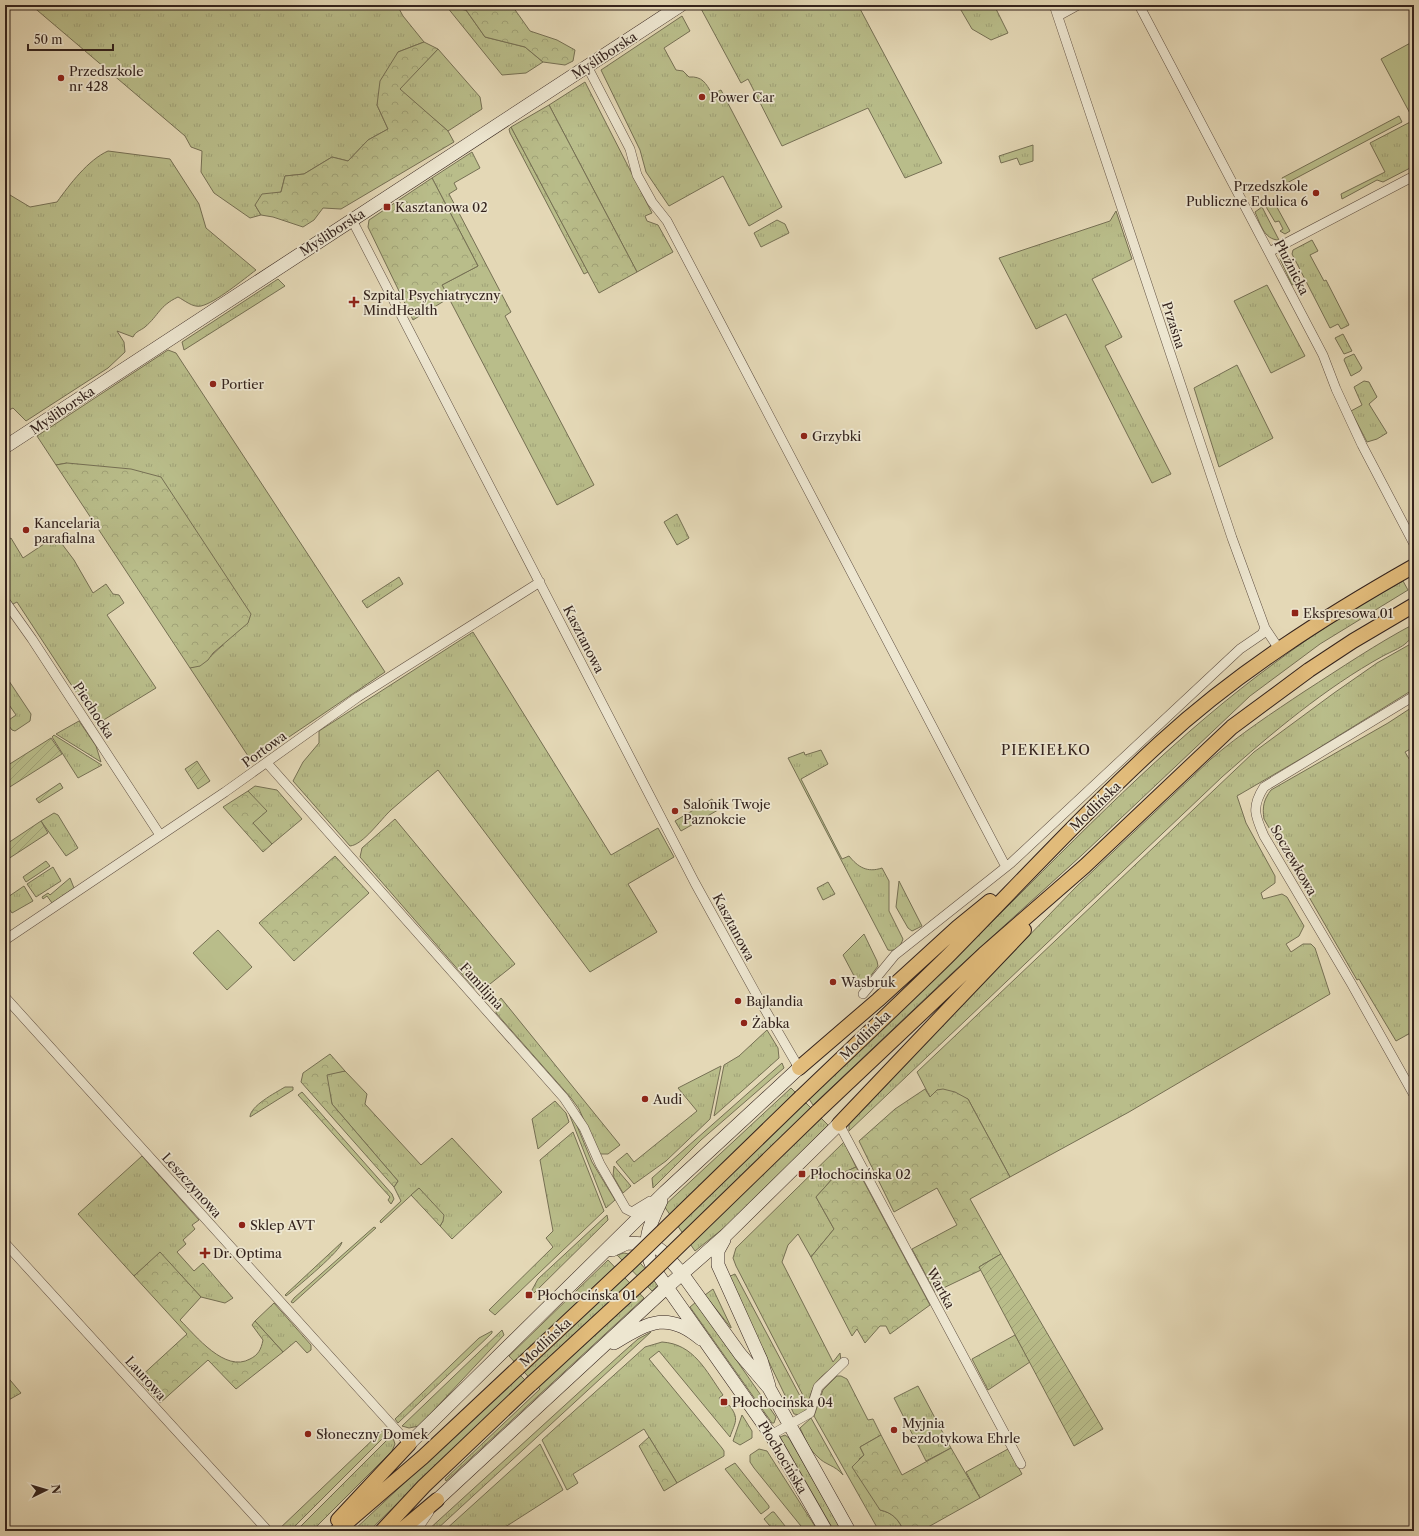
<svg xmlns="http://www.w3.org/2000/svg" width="1419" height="1536" font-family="'Libre Caslon Text',serif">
<defs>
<pattern id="grass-tufts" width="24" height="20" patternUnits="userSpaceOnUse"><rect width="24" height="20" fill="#b9bd8a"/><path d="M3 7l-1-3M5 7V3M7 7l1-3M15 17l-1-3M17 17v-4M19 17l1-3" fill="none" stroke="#a0a277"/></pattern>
<pattern id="forest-crowns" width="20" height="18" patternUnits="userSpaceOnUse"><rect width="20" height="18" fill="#b9bd8a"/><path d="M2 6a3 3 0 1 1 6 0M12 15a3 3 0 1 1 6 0" fill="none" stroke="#a0a277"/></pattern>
<pattern id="garden-furrows" width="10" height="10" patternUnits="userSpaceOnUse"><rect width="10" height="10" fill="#b9bd8a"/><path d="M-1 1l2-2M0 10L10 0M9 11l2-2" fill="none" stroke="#a0a277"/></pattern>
</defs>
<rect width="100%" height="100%" fill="#e4d8b6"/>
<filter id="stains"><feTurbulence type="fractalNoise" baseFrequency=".005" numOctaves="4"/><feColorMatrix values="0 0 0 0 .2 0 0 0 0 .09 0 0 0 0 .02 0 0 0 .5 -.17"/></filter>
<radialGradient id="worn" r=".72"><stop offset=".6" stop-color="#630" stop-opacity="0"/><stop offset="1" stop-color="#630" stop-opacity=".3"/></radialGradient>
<path fill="url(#grass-tufts)" stroke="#767054" d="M31,5H397L403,16L424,42L398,52L377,105L388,129L368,140L348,161L332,157L304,174L285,176L281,192L255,205L261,215L250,218L214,193L201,172L202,151L191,147L185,136Z
M699,5H858L942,163L905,178L868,108L782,146L748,79L741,83Z
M958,5H994L1008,33L991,40L972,29Z
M447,7L466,10L485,37L525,47L543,62L526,73L502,75Z
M682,16L690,31L664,48L676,70L683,71L689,77C702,76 706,83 712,94L721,90L782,207L749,226L723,176L669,206L646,172L640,150L601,70Z
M438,49L480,97L482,109L448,131L399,89Z
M585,82L652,213L645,216L647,221L658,225L673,252L637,272L549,105Z
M1414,120V166L1383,182L1377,180L1342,199L1341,194L1385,172L1370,143Z
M511,127L588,272L584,274L510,133L509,129Z
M1033,145V161L1020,165L1017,158L1001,163L999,156Z
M108,151L170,159L199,204L206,228L256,270C244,279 215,303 201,306C193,308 184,300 178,297C159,306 159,315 145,327C140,331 136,331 133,337L117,331L124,342L125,352L108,368L26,421L13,408L5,412V192L30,207L57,202C70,184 88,160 108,151Z
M472,152L480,168L454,183L457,189L449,194L511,312L505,316L594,485L557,505L442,285L478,266L432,178Z
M1273,200L1290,231L1285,234L1280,231L1283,229L1279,221L1275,222L1265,205Z
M1262,207L1279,240C1264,240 1260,223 1255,212Z
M1116,211L1132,259L1092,279L1122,337L1105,346L1171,474L1152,483L1066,314L1036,329L999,258L1110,221Z
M777,220L785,224L789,233L761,247L754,233Z
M1312,240L1318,251L1310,255L1324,281L1326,280L1349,325L1341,329L1338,324L1330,328L1292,254L1293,250Z
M1284,251L1300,282L1292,285L1280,259Z
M278,279L285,286L184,350L182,342Z
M1267,285L1305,356L1271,373L1234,301Z
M1343,334L1352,351L1344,354L1335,338Z
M168,350L176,353L385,672L252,762L190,668C206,664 211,655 223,645L67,463L56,465L37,436Z
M1354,354L1362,368L1360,371L1351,376L1344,360L1345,358Z
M1237,365L1273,438L1219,467L1194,388Z
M1364,381L1369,382L1377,397L1369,404L1387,433L1377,439L1367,442L1351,411L1362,405L1354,387Z
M677,514L689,538L677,545L664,522Z
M56,536L74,560L93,593L106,584L113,594L119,595L124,603L107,615L156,688L97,724L17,602L11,605L5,596V542L11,538L23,558Z
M399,577L403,584L367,608L362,601Z
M1403,581L1408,590L1320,644L1250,696L1082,855L951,974L813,1105L809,1099C877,1034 944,969 1011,903C1095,819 1180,732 1276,662C1316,632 1359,605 1403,581Z
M1414,624C1414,644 1400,647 1383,656C1325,688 1272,733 1222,777L849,1131V1122L1076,887L1211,759C1240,734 1272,713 1305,691C1341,668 1376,644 1414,624Z
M473,632L611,855L658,828L674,857L628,884L657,932L590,972L438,770C422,783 406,797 391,810C381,819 363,845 350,846L293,781L303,762L319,743V731Z
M1414,642V689L1309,754L1237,796L1246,823L1275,876V883L1261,893L1263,899L1282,894L1287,897L1304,926L1299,936L1286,944L1291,952L1303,944H1311L1315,948L1330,994L1129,1112L1010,1177L968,1099L937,1090L930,1097L917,1072L1254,752L1334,693L1377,663Z
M5,675L31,714L30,721L15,731L12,730L6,722L16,715L5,699Z
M1414,706V747L1405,752L1414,767V1031L1396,1041L1359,979L1357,980L1264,819C1262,807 1264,799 1271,790L1388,723Z
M79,721L96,746L101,762L56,734Z
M54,735L100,764L102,765L78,778L52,737Z
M821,750L828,764L801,779L842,859L849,856C858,867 867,873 882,868L889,881V911L903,939C901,946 895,952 888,950L788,758L804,752L805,755Z
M255,786L277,790L302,819L272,844L253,823L248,791Z
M712,799L718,810L681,831L675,821Z
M54,813L58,815L78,848L66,856L41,821Z
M395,819L515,964L490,984L474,988L360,857L362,848Z
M46,861L50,866L26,882L23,877Z
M53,867L61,881L36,897L27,884Z
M70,878L74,888L52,903L47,896L43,899L42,897L48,893L50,895Z
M899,881L922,926L912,931L908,928L896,907Z
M828,882L835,894L823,900L817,888Z
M24,886L33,901L12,913L5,903V899Z
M864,934L877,961L878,966L861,989L843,955Z
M501,998L620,1145L608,1154H599L579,1109L571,1098L496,1013L497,1003Z
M767,1030L778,1048L779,1058L714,1116L724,1065L739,1056Z
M782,1063L784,1068L701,1140L653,1188L652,1178Z
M721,1066L710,1119L666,1161L634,1184L616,1162L627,1153L634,1162L697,1111L678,1088Z
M345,1071L367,1094L365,1104L421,1165L452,1138L502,1192L452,1239L440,1226L443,1221L419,1188L381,1223L380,1221L401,1201L394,1187L398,1181L332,1104L326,1074Z
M791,1088L828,1125L730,1223L695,1251L664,1206Z
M555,1101L566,1113L569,1122L538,1149L532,1119Z
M568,1111L575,1121L592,1162L615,1200L606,1208Z
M573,1132L604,1211L495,1315L489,1310L553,1247L546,1238L553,1231L540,1160Z
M844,1142L856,1167L834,1177L816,1197L834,1229L811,1257L798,1234L788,1245L782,1262L833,1362L840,1353L841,1361C821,1377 813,1379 808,1405L736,1266L733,1258L736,1248Z
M142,1156L199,1220L192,1225L195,1229L183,1240L186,1244L177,1252L194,1271L203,1263L233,1298L225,1303L201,1297L160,1253L134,1276L78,1214Z
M614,1166L631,1186L623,1193L613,1176Z
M607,1215L608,1220L534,1293L532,1290L538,1279Z
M374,1227L376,1228L293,1303L291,1302L294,1298Z
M342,1242C341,1251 299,1285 290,1293L286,1296L285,1295Z
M624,1253L633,1255L657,1282L658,1285L652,1291L617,1255Z
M608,1260L644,1298L446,1481L445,1479L540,1389L509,1356Z
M735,1274L807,1409L800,1415L794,1414L728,1277Z
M713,1289L731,1327V1328L705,1295Z
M696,1302L776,1417L774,1423H772L690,1307Z
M274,1303L311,1345V1350L307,1353L296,1341L283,1352L255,1321Z
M502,1330L504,1335L419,1426L409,1428L402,1426Z
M492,1331V1333L398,1423L395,1419L479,1338Z
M651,1332L435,1531H427L621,1354L638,1339Z
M1015,1335L1030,1362L988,1390L972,1359Z
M662,1342C694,1344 706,1371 723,1395L719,1398L725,1407L729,1405C740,1419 735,1422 730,1437L659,1351L649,1359L722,1448L724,1451V1456L677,1483L644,1429L573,1474L578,1483L567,1490L542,1440L645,1347Z
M5,1374L21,1393L5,1402Z
M520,1375L525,1380L369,1531H353Z
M837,1376H841L847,1379L868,1420L873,1419L881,1435L860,1447L864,1455L859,1459L880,1510C893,1513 898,1519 904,1531H879L814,1416L823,1390Z
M918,1386L951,1448L926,1461L894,1398Z
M742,1415L752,1431V1438L740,1445L733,1441Z
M811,1418L843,1475C835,1465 825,1465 818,1457C809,1450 805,1438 800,1428Z
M383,1430L390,1431L290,1531H277Z
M392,1435L395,1444L392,1451L312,1531H296Z
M785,1435L789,1438L842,1531H834L780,1437Z
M540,1444L563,1490L499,1531H444Z
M759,1449L767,1451L818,1531H805L754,1468L750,1462V1455Z
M1008,1449L1022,1474L980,1498L966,1472Z
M735,1463L769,1506V1508L761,1514L725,1469Z
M772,1512H774L789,1531H774L764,1519Z"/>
<path fill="url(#forest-crowns)" stroke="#767054" d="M445,5H515L513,7L530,31L557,40L575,50L573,61L565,65L543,62L525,47L485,37L466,10L447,7Z
M424,42L438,49L400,89L448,131L454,142L341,209L323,208L314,220L303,227L273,217L261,215L255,205L262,194L281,192L285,176L304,174L332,157L348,161L368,140L388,129L377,105L380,81L398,52Z
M549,105L637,272L599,293L511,127Z
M432,178L478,266L442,285L449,298L413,320L368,227L369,220Z
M67,463L131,469L161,477L251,614L248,623L213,653L208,660L200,666L190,668L56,465Z
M248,791L267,811L253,823L272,844L263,852L223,807Z
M335,856L369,893L294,961L259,923Z
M330,1054L345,1071L327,1075L332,1104L398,1181L394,1187L301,1082L303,1073Z
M285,1087H293V1090L250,1117C250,1106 275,1093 285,1087Z
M925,1089L930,1097L937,1090L943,1089L955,1092L968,1099L1010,1177L970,1199L1001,1254L979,1267L981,1270L935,1292L912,1249L957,1225L937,1188L894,1212L859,1141L895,1109Z
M302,1092L392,1194L394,1199L391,1204L388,1200L390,1197L298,1095Z
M856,1167L930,1305L890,1334L886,1326H880L865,1343L857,1329L852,1336L811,1257L834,1229L816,1197L834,1177Z
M419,1188L444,1215L443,1221L440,1226L411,1195Z
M160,1252L201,1297L180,1320C196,1336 225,1373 250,1359C258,1355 261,1350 263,1340L252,1325L255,1321L283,1352L236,1389L208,1360L160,1403L138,1379L187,1334L134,1276Z
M881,1435L902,1475L951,1448L980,1498L921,1531H904C898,1519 893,1513 880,1510L852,1467L864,1455L860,1447Z
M649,1437L677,1483L664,1491L639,1446Z"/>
<path fill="url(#garden-furrows)" stroke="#767054" d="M51,738L62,754L5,790V767Z
M197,761L210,781L198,789L185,769Z
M60,783L63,788L39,803L36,799Z
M41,821L48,833L5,861V845Z
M1001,1254L1103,1429L1074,1446L979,1267Z"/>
<path fill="#b9bd8a" stroke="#767054" d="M1414,41V119H1413L1381,59Z
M1399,116L1402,122L1285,184L1282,178Z
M218,930L252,967L227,990L193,953Z"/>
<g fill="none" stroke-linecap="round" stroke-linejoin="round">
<defs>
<path id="street" d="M1054,5L1232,538L1265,628L1279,649
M1139,5L1323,355L1336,389L1362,445L1414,544
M1058,16L1078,5
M587,66L630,149L637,175L652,202L667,221L1006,867
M352,220L695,883L760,1001L799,1068
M1269,252L1414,176
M5,601L32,639L160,835
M1414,696L1264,787C1251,807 1255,816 1264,836L1351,983L1414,1095
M267,763L564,1098L584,1128L600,1164L626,1209L632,1212L650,1201
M5,940L225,792L358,697L540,582
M863,994L895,955L1011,863L1240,649L1262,634L1265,628
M5,997L409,1444
M839,1124L1021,1464
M5,1243L268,1531
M771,1435L810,1413L818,1387L844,1362
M416,1531L429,1512"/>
<path id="secondary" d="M5,447L681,5
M661,1201C650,1224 641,1241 652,1266L771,1435L826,1531
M724,1240L718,1251V1265L761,1360L769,1386
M612,1250L627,1243L646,1244L655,1246L664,1253L683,1275L740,1354L769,1388L849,1531
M614,1343C648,1323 667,1310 701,1339
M409,1444L665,1192L799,1068
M437,1500L667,1287L725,1236L839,1124"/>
<path id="primary" d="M799,1068L878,1000L958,927L990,901
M801,1097C849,1051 898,1005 946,958C1017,886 1085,812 1160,743C1236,673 1324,617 1414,566
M817,1112L984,954L1085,866L1232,727L1309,670L1353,641L1414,605
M839,1124L1024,930
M338,1520L409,1444
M337,1531L423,1457L518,1368
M382,1531L424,1486L531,1384
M400,1531L437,1500"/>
</defs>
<use href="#street" stroke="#605043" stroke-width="10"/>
<use href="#secondary" stroke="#34231d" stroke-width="14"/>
<use href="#primary" stroke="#34231d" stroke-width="16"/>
<use href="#street" stroke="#ede6d0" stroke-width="9"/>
<use href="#secondary" stroke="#ede6d0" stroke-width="13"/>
<use href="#primary" stroke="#e2bc7b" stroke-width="14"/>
<defs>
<path id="primary-bridge" d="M518,1368L633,1260L801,1097
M531,1384L648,1276L817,1112"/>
</defs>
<use href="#primary-bridge" stroke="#34231d" stroke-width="16" stroke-linecap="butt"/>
<use href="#primary-bridge" stroke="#e2bc7b" stroke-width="14"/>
</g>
<g fill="#8f2418" stroke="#ede6d0" stroke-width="1.5">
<circle cx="61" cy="78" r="4"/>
<circle cx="702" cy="97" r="4"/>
<circle cx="1316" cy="193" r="4"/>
<rect x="383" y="203" width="8" height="8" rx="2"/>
<path d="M352 296h4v4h4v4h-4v4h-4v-4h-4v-4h4z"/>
<circle cx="213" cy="384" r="4"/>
<circle cx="804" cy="436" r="4"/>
<circle cx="26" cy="530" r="4"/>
<rect x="1291" y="609" width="8" height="8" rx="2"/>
<circle cx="675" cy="811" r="4"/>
<circle cx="833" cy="982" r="4"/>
<circle cx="738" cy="1001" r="4"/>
<circle cx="744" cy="1023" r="4"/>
<circle cx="645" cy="1099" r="4"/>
<rect x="798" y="1170" width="8" height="8" rx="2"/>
<circle cx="242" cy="1225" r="4"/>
<path d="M203 1247h4v4h4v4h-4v4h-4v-4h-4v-4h4z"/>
<rect x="525" y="1291" width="8" height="8" rx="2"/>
<rect x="720" y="1398" width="8" height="8" rx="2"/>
<circle cx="894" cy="1430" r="4"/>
<circle cx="308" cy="1434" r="4"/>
</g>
<g text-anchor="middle" stroke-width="3.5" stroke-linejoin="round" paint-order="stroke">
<g font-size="13" fill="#34231d" stroke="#ede6d0">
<text transform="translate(604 55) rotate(-33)" y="5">Myśliborska</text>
<text transform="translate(332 232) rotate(-33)" y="5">Myśliborska</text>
<text transform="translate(1292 267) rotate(63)" y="5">Płużnicka</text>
<text transform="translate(1174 325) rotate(72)" y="5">Przaśna</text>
<text transform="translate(62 410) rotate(-34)" y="5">Myśliborska</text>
<text transform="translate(584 639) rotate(63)" y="5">Kasztanowa</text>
<text transform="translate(94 710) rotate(57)" y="5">Piechocka</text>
<text transform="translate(264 749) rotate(-36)" y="5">Portowa</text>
<text transform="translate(1095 806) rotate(-44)" y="5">Modlińska</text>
<text transform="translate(1294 860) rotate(60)" y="5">Soczewkowa</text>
<text transform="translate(734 927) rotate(62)" y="5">Kasztanowa</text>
<text transform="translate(482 986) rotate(48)" y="5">Familijna</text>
<text transform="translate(865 1035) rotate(-44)" y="5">Modlińska</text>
<text transform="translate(192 1185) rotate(48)" y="5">Leszczynowa</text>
<text transform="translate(941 1288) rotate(62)" y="5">Wartka</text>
<text transform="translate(545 1342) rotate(-43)" y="5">Modlińska</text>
<text transform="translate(146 1378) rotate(48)" y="5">Laurowa</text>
<text transform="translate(783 1457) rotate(59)" y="5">Płochocińska</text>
</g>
<g font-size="13" fill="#34231d" stroke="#ede6d0" text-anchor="start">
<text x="69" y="76">Przedszkole<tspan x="69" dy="15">nr 428</tspan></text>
<text x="710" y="102">Power Car</text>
<text x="1308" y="191" text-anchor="end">Przedszkole<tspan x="1308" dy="15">Publiczne Edulica 6</tspan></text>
<text x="395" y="212">Kasztanowa 02</text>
<text x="363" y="300">Szpital Psychiatryczny<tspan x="363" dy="15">MindHealth</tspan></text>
<text x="221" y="389">Portier</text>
<text x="812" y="441">Grzybki</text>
<text x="34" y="528">Kancelaria<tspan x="34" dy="15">parafialna</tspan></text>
<text x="1303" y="618">Ekspresowa 01</text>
<text x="683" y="809">Salonik Twoje<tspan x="683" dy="15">Paznokcie</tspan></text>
<text x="841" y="987">Wasbruk</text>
<text x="746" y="1006">Bajlandia</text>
<text x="752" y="1028">Żabka</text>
<text x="653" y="1104">Audi</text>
<text x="810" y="1179">Płochocińska 02</text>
<text x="250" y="1230">Sklep AVT</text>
<text x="213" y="1258">Dr. Optima</text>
<text x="537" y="1300">Płochocińska 01</text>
<text x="732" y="1407">Płochocińska 04</text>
<text x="902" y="1428">Myjnia<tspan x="902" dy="15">bezdotykowa Ehrle</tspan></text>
<text x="316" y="1439">Słoneczny Domek</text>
</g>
<g font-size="14" letter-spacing="1" fill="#34231d" stroke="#ede6d0">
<text x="1046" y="755">PIEKIEŁKO</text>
</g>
</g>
<rect width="1419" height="1536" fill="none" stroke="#e4d8b6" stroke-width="20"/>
<rect x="6" y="6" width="1407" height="1524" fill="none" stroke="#34231d" stroke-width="2"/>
<rect x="10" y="10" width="1399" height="1516" fill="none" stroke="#34231d"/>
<g transform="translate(46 1490) rotate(85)" stroke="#ede6d0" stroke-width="3" paint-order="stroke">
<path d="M0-3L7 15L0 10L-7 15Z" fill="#34231d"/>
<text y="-6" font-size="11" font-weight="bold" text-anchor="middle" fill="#34231d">N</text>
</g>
<path d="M28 44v6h85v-6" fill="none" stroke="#34231d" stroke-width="2"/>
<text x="34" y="44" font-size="12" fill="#34231d" stroke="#ede6d0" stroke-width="3" paint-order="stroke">50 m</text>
<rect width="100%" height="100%" filter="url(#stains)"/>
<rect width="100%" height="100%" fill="url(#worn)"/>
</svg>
